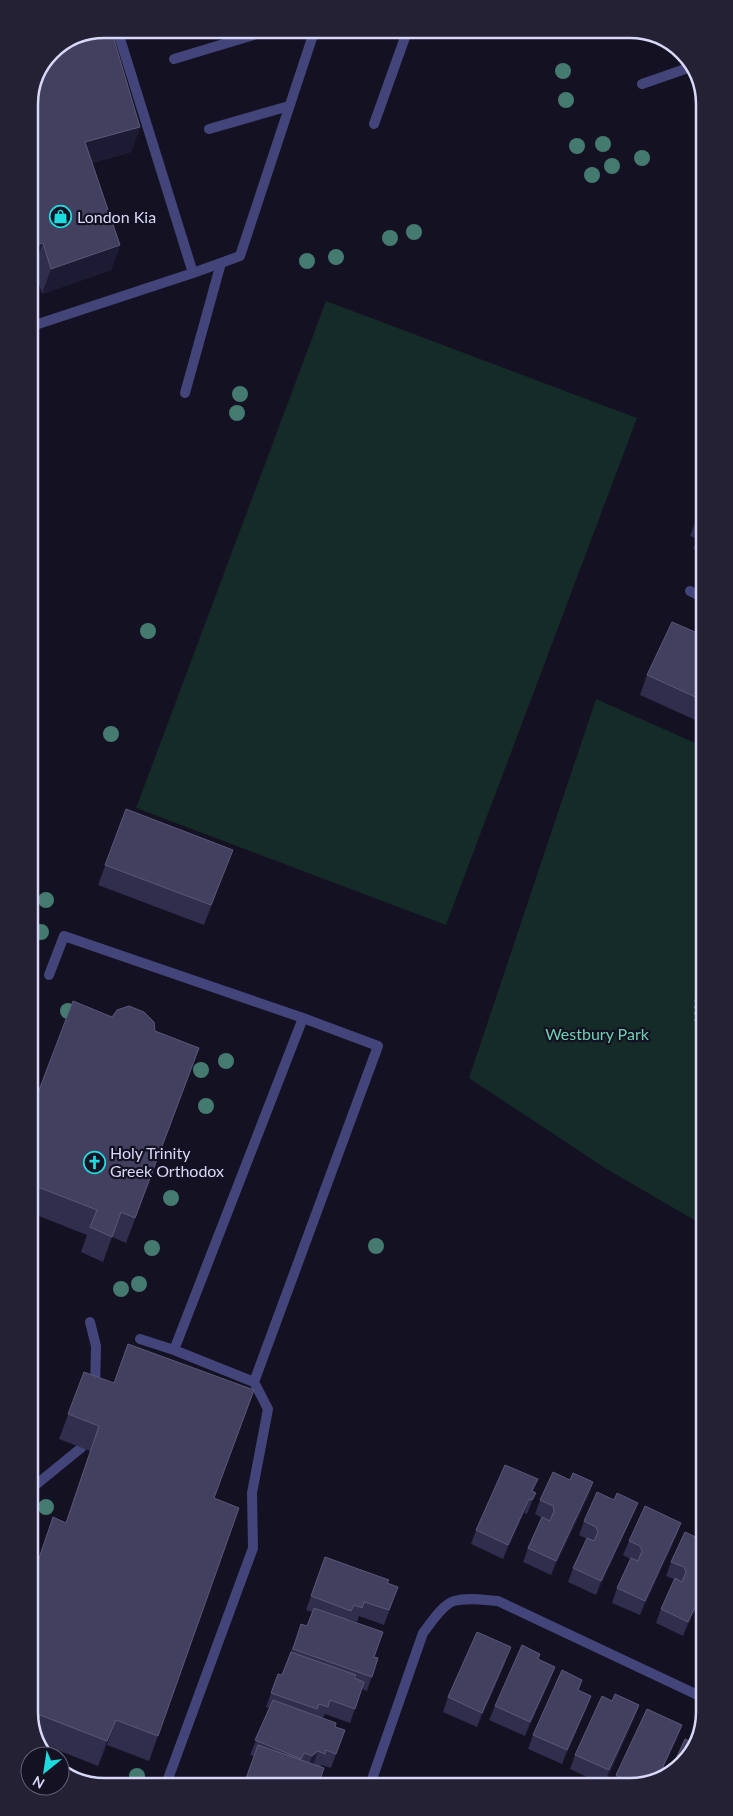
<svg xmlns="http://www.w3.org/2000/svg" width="733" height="1816" font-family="Lato,sans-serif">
<rect width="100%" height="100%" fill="#131122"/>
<path fill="#152b28" d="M326,301L637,418L446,925L136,808Z
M596,699L702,746L703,1225L605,1168L469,1078Z"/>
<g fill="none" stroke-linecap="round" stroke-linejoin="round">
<path stroke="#3fa697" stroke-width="3" stroke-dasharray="2.5 4" stroke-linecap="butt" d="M702,941C698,978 690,1023 703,1059"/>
<path stroke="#43457a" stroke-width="10" d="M174,59L273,29
M642,84L691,67
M374,124L408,29
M209,129L289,106
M193,273L240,256L315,29
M29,327L193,273L117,29
M185,393L221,263
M690,591L702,597
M49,975L64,936L303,1018
M90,1322L96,1346L95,1390
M140,1339L174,1350L254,1382
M32,1488L81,1448
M370,1785L423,1633C430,1624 443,1604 454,1601C468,1597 484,1600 498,1601L704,1698
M165,1787L253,1548L252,1493L268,1409L254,1382L378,1046L303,1018L174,1350"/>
</g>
<g fill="#457a70">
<circle cx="563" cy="71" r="8"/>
<circle cx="566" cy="100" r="8"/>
<circle cx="603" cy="144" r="8"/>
<circle cx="577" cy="146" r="8"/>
<circle cx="642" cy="158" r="8"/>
<circle cx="612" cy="166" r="8"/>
<circle cx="592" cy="175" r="8"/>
<circle cx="414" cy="232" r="8"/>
<circle cx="390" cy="238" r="8"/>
<circle cx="336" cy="257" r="8"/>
<circle cx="307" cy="261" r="8"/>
<circle cx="240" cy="394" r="8"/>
<circle cx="237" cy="413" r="8"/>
<circle cx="148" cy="631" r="8"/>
<circle cx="111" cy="734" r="8"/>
<circle cx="46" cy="900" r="8"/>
<circle cx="41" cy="932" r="8"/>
<circle cx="68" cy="1011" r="8"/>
<circle cx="226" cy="1061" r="8"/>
<circle cx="201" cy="1070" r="8"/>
<circle cx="206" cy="1106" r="8"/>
<circle cx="171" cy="1198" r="8"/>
<circle cx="376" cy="1246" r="8"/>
<circle cx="152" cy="1248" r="8"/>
<circle cx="139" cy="1284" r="8"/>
<circle cx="121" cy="1289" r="8"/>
<circle cx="46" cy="1507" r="8"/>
<circle cx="137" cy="1776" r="8"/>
</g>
<path fill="#312d4d" d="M29,99L140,127L131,152L92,163L120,245L111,270L42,294L34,267L29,269Z
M701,506L702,552L693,549L697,539L690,536Z
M702,635V723L640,695L647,675Z
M126,809L233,850L204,925L98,885Z
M112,1017L199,1048L126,1243L112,1237L103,1262L81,1252L87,1235L31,1213V1111Z
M84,1372L214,1498L239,1508L149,1761L107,1745L98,1766L37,1742L33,1736L32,1578L53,1517L66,1523L90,1451L59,1439Z
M570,1480L593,1482L588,1497L551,1575L523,1562L528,1548L542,1518L535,1514L540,1500Z
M533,1492L536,1493L527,1514L524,1513L503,1559L471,1544L476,1530Z
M614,1500L632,1517L596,1595L568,1582L573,1568L587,1539L579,1535L584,1521Z
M681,1523L676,1537L640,1615L612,1603L617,1588L630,1559L623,1555L629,1541Z
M704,1535V1591L683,1636L656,1623L661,1609L674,1579L666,1576L671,1562L702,1540Z
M325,1557L387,1583L398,1587L384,1625L359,1616L357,1622L348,1619V1620L374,1657L378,1658L367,1691L362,1689L350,1723L325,1714L323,1718L335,1727L345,1730L331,1768L321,1765L318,1786H244L254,1756L250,1755L269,1708L266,1707L278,1674L282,1675L301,1624L307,1626L312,1612L306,1610Z
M538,1659L550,1681L525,1736L489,1720L495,1706Z
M506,1661L477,1727L443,1712L448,1697Z
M582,1680L578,1690L591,1696L586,1710L562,1764L528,1749L533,1735Z
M612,1701L639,1705L634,1719L605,1784H602L570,1769L575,1755Z
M677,1739L653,1783L613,1784L616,1775Z"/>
<path fill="#1d1a34" d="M140,127L131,152L76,167L85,142Z
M43,243L34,267L29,269V247Z
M120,245L111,270L42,294L51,269Z
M593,1482L588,1497L551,1575L556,1561Z
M536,1493L527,1514L532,1500Z
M529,1499L524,1513L503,1559L508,1545Z
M638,1503L632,1517L596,1595L601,1581Z
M681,1523L676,1537L640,1615L645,1601Z
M704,1588V1591L683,1636L688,1622Z
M511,1647L506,1661L477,1727L482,1713Z
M555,1667L550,1681L525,1736L530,1722Z
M591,1696L586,1710L562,1764L567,1750Z
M639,1705L634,1719L605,1784L609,1770Z
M116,1720L107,1745L98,1766L107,1741Z
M682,1725L677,1739L658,1780L656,1782Z
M318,1751L313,1766L307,1770L312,1756Z"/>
<path fill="#433f5f" stroke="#5a5778" d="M103,29H111L140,127L85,142L120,245L51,269L43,243L29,247V99L51,50Z
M701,506V518L697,516Z
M672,622L702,635V700L647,675Z
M126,809L233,850L211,905L105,865Z
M73,1001L112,1017L117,1010L129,1006L144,1012L154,1022L155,1031L199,1048L135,1218L121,1212L112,1237L90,1227L97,1210L38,1187L31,1204V1111Z
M128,1344L254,1390L214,1498L239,1508L158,1736L116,1720L107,1741L40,1715L35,1728L33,1727L32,1579L53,1517L66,1523L99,1426L68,1414L84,1372L114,1383Z
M505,1465L538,1479L532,1491L536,1493L532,1500L529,1499L508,1545L476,1530Z
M553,1472L570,1480L573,1473L593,1482L556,1561L528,1548L542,1517L550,1521L554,1511L553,1506L540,1500Z
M597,1492L614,1500L617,1493L638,1503L601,1581L573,1568L587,1538L594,1541L598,1532L596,1527L584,1521Z
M645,1506L681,1523L645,1601L617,1588L631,1558L638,1561L642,1551L640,1546L629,1541Z
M685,1532L702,1540L704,1535V1588L688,1622L661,1609L675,1578L682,1582L686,1572L684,1567L671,1562Z
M325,1557L389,1580L387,1583L398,1587L389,1610L364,1602L362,1608L354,1605L351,1611L311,1596Z
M314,1608L383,1632L374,1657L378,1658L372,1677L293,1649L301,1624L307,1626Z
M477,1632L511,1647L482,1713L448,1697Z
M522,1645L540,1654L538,1659L555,1667L530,1722L495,1706Z
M291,1652L356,1675L354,1678L364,1682L355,1709L330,1700L328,1707L319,1704L317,1709L271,1693L278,1674L282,1675Z
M562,1670L582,1680L578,1690L591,1696L567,1750L533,1735Z
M615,1694L639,1705L609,1770L575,1755L602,1696L612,1701Z
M273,1700L336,1723L335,1727L345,1730L336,1754L326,1750L325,1754L318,1751L312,1756L304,1753L301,1759L255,1740Z
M647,1709L682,1725L656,1782L653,1783L634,1784L616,1775Z
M685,1739L694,1743L689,1758L670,1772Z
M258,1745L324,1768L318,1786H250L244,1784Z"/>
<defs>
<symbol id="shop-ring" viewBox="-11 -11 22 22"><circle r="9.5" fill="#131122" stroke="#1fdbde" stroke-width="1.5"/><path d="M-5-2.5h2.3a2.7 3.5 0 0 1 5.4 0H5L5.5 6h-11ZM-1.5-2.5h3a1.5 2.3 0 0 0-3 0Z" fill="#1fdbde"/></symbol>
<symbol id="church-ring" viewBox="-11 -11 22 22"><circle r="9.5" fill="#131122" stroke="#1fdbde" stroke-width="1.5"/><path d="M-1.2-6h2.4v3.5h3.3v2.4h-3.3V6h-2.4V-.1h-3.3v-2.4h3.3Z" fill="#1fdbde"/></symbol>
</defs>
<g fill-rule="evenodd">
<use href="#shop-ring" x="48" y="204" width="25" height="25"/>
<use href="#church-ring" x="82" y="1150" width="25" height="25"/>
</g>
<g text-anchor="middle" stroke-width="4.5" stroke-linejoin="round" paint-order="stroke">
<g font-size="16" fill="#d9d8f9" stroke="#131122" text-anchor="start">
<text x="77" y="223">London Kia</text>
<text x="110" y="1159">Holy Trinity<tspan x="110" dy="18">Greek Orthodox</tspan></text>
</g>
<g font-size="16" fill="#6ed0af" stroke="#131122">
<text x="597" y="1040">Westbury Park</text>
</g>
</g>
<path d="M0 0H733V1816H0ZM104 38H630A66 66 0 0 1 696 104V1712A66 66 0 0 1 630 1778H104A66 66 0 0 1 38 1712V104A66 66 0 0 1 104 38Z" fill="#232133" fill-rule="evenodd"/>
<path fill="none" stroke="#d9d8f9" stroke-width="2.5" d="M104 38H630A66 66 0 0 1 696 104V1712A66 66 0 0 1 630 1778H104A66 66 0 0 1 38 1712V104A66 66 0 0 1 104 38Z"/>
<g transform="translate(45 1771) rotate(210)"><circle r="24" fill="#131122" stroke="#626178"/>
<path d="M0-4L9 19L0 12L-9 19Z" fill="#1fdbde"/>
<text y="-8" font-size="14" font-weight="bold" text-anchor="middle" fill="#d9d8f9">N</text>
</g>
</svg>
